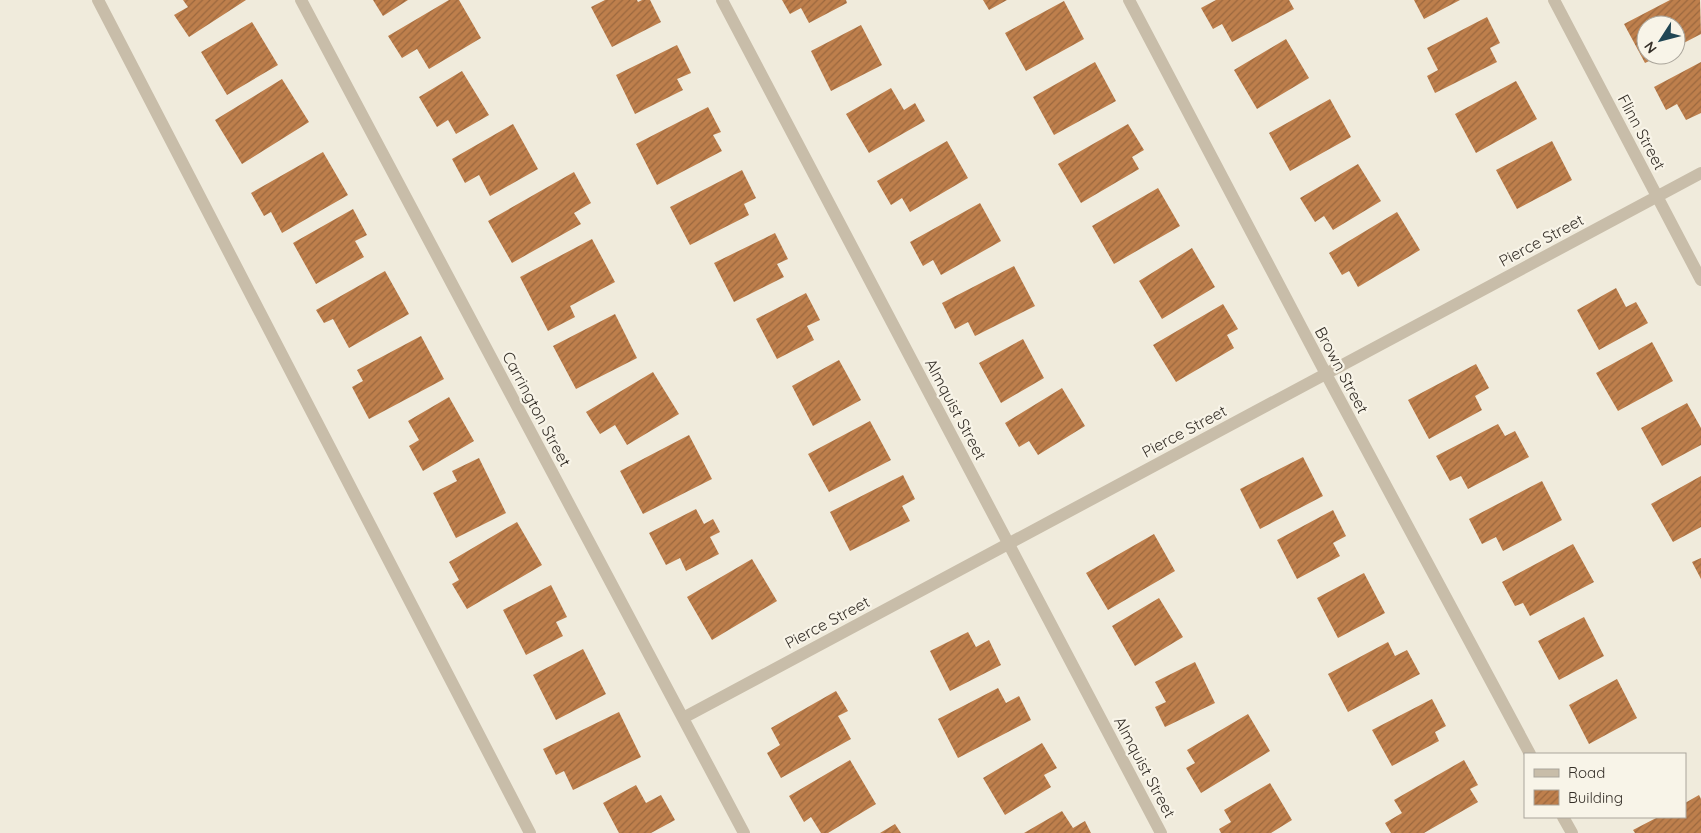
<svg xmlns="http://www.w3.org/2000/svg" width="1701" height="833" font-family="Quicksand,sans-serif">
<defs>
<pattern id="building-hatch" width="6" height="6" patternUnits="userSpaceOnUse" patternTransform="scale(1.25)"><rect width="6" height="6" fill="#be7f4c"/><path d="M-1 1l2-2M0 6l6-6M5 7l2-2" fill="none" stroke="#9b683f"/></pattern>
</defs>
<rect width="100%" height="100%" fill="#f0ebdc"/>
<path fill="url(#building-hatch)" d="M183,0H246L189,37L174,15L188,7Z
M373,0H408L383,16Z
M449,0H459L481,38L429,69L417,49L402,58L388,36Z
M605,0H637L638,2L642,0H650L661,22L612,47L591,7Z
M782,0H846L847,3L809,23L801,8L790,14Z
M983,0H1007L989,10Z
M1216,0H1289L1294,9L1232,42L1222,24L1213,29L1201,8Z
M1414,0H1460L1424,19Z
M1670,0H1700L1701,34L1676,47V25H1646V55H1661L1645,63L1624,24Z
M1064,1L1084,39L1026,71L1005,33Z
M1487,17L1500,43L1490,48L1497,62L1435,93L1427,76L1438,70L1427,48Z
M252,22L278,65L227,95L201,52Z
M861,25L882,65L831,91L811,51Z
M1286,39L1309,78L1257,109L1234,70Z
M677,45L691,73L677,79L683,90L635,114L616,75Z
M1095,62L1116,101L1054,135L1033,97Z
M1701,62V113L1686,120L1677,104L1666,110L1654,87Z
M462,71L489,115L456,134L448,120L437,127L419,97Z
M282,79L309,122L242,164L215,120Z
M1516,81L1537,119L1476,153L1455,114Z
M891,88L904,110L915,103L925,121L869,153L846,114Z
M1330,99L1351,137L1290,171L1269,133Z
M708,107L721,132L713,135L722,151L657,185L636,144Z
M513,124L538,169L490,196L479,175L465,183L452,159Z
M1128,124L1144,150L1132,157L1139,169L1081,203L1058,164Z
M947,141L968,178L910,212L902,198L891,205L877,181Z
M1552,141L1572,180L1517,209L1496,170Z
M323,152L348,195L282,233L271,212L264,216L251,193Z
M1358,164L1381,201L1333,230L1324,216L1315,222L1300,198Z
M742,170L756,198L744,204L749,215L690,245L670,207Z
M574,172L591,203L574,213L581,224L512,263L488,221Z
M1158,188L1180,226L1114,264L1092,226Z
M980,203L1001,241L941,275L933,260L923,266L910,242Z
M353,209L367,235L355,241L364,257L316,284L293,243Z
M1397,212L1420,250L1358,287L1349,271L1342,275L1329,253Z
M775,233L788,259L777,264L784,277L734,302L714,263Z
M592,239L615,282L570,306L575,317L548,331L520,277Z
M1192,248L1215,287L1162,319L1139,281Z
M1014,266L1035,306L975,336L968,322L955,329L942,303Z
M385,271L409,314L349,348L333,319L324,323L316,310Z
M1616,288L1626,307L1636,302L1648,323L1599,350L1577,310Z
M806,293L820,320L807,326L814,340L777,359L756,319Z
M1223,304L1238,329L1227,335L1234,348L1176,382L1153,345Z
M615,314L637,358L576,389L553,346Z
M421,336L444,379L369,419L352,387L363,381L357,370Z
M1023,339L1044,378L1001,403L979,363Z
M1652,342L1673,381L1618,411L1596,373Z
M839,360L861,400L813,426L792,386Z
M1476,364L1489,388L1475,396L1482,410L1429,439L1408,400Z
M653,372L679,414L627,445L615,425L600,434L586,412Z
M1062,388L1085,426L1038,455L1029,441L1019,447L1005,423Z
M449,397L474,441L423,471L409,446L419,440L408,421Z
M1687,403L1701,428V445L1662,466L1641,428Z
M870,421L891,460L829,492L808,454Z
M1498,424L1505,436L1515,431L1529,457L1468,489L1461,476L1450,481L1436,456Z
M689,435L712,479L643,514L620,471Z
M1303,457L1323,496L1260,529L1240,489Z
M479,458L506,513L456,538L433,493L457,481L452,471Z
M903,475L915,499L902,506L910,521L850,551L830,512Z
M1701,476V527L1673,542L1651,504Z
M1542,481L1562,520L1503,551L1496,537L1482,544L1469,519Z
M696,509L704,524L713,519L720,532L710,537L719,554L686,571L680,558L666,565L649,533Z
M1333,510L1346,536L1333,543L1340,556L1297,579L1277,540Z
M517,522L542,565L467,609L452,584L459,580L449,562Z
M1154,534L1175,571L1108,610L1086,573Z
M1573,544L1594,582L1530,616L1523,603L1515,606L1502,582Z
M1701,558V579L1692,562Z
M752,559L777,601L712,640L687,597Z
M1364,573L1385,613L1338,638L1317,598Z
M551,585L567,617L556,622L563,636L526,655L503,610Z
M1159,598L1183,637L1135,666L1112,626Z
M1584,617L1604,656L1559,680L1538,641Z
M968,632L976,647L989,640L1001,665L950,691L930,651Z
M1388,642L1395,656L1407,650L1420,674L1348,712L1328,674Z
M583,649L606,694L556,720L533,675Z
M1195,662L1215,703L1165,727L1155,707L1166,702L1155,682Z
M1617,679L1637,718L1589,744L1569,705Z
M998,688L1006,703L1019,696L1031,720L958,758L938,719Z
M836,691L848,711L838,716L851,739L781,778L767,753L780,745L771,728Z
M1432,699L1446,726L1435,732L1439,741L1392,766L1372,730Z
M619,712L641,757L573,790L564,771L556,775L543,749Z
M1248,714L1270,751L1201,793L1186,768L1195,763L1187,750Z
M1042,743L1057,768L1044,775L1051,787L1005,815L983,778Z
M850,760L876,804L828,833H821L811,817L804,822L789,796Z
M1464,760L1478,785L1470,789L1478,802L1424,833H1391L1385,823L1402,813L1394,800Z
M1270,783L1292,820L1271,833H1221L1219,829L1231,822L1224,810Z
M636,785L646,803L661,795L675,820L651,833H619L603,803Z
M1699,795L1701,799V833H1635L1633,830L1658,817H1685V803Z
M1062,811L1073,828L1085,821L1091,833H1024Z
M895,824L901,833H880Z"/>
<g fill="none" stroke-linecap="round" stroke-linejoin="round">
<path stroke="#c8bda9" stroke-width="12" d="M98,0L530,833"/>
<path stroke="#c8bda9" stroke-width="12" d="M301,0L744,833
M722,0L1161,833
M1129,0L1326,374L1530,754
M1554,0L1701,280
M683,718L1701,173
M1563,817L1572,833"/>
</g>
<g text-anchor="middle" stroke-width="4.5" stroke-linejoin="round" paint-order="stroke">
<g font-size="16" fill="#352f28" stroke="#f8f4e8">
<text transform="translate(1642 132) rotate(62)" y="6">Flinn Street</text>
<text transform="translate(1541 240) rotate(-28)" y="6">Pierce Street</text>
<text transform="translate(1342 370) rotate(62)" y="6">Brown Street</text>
<text transform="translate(537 409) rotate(62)" y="6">Carrington Street</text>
<text transform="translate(956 409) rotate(62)" y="6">Almquist Street</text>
<text transform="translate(1184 431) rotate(-28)" y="6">Pierce Street</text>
<text transform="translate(827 622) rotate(-28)" y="6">Pierce Street</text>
<text transform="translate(1145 767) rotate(62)" y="6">Almquist Street</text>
</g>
</g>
<rect x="1524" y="753" width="162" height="65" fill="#f8f4e8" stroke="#aaa59b"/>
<rect x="1534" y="769" width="25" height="8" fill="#c8bda9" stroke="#aaa59b"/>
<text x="1568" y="778" font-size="15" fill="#352f28">Road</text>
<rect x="1534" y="790" width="25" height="15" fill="url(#building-hatch)" stroke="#aaa59b"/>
<text x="1568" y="803" font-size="15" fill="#352f28">Building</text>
<g transform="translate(1661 40) rotate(234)"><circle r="24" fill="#f8f4e8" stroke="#aaa59b"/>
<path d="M0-4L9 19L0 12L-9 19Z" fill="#204654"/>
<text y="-8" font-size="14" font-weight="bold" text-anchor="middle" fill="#352f28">N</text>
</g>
</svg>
